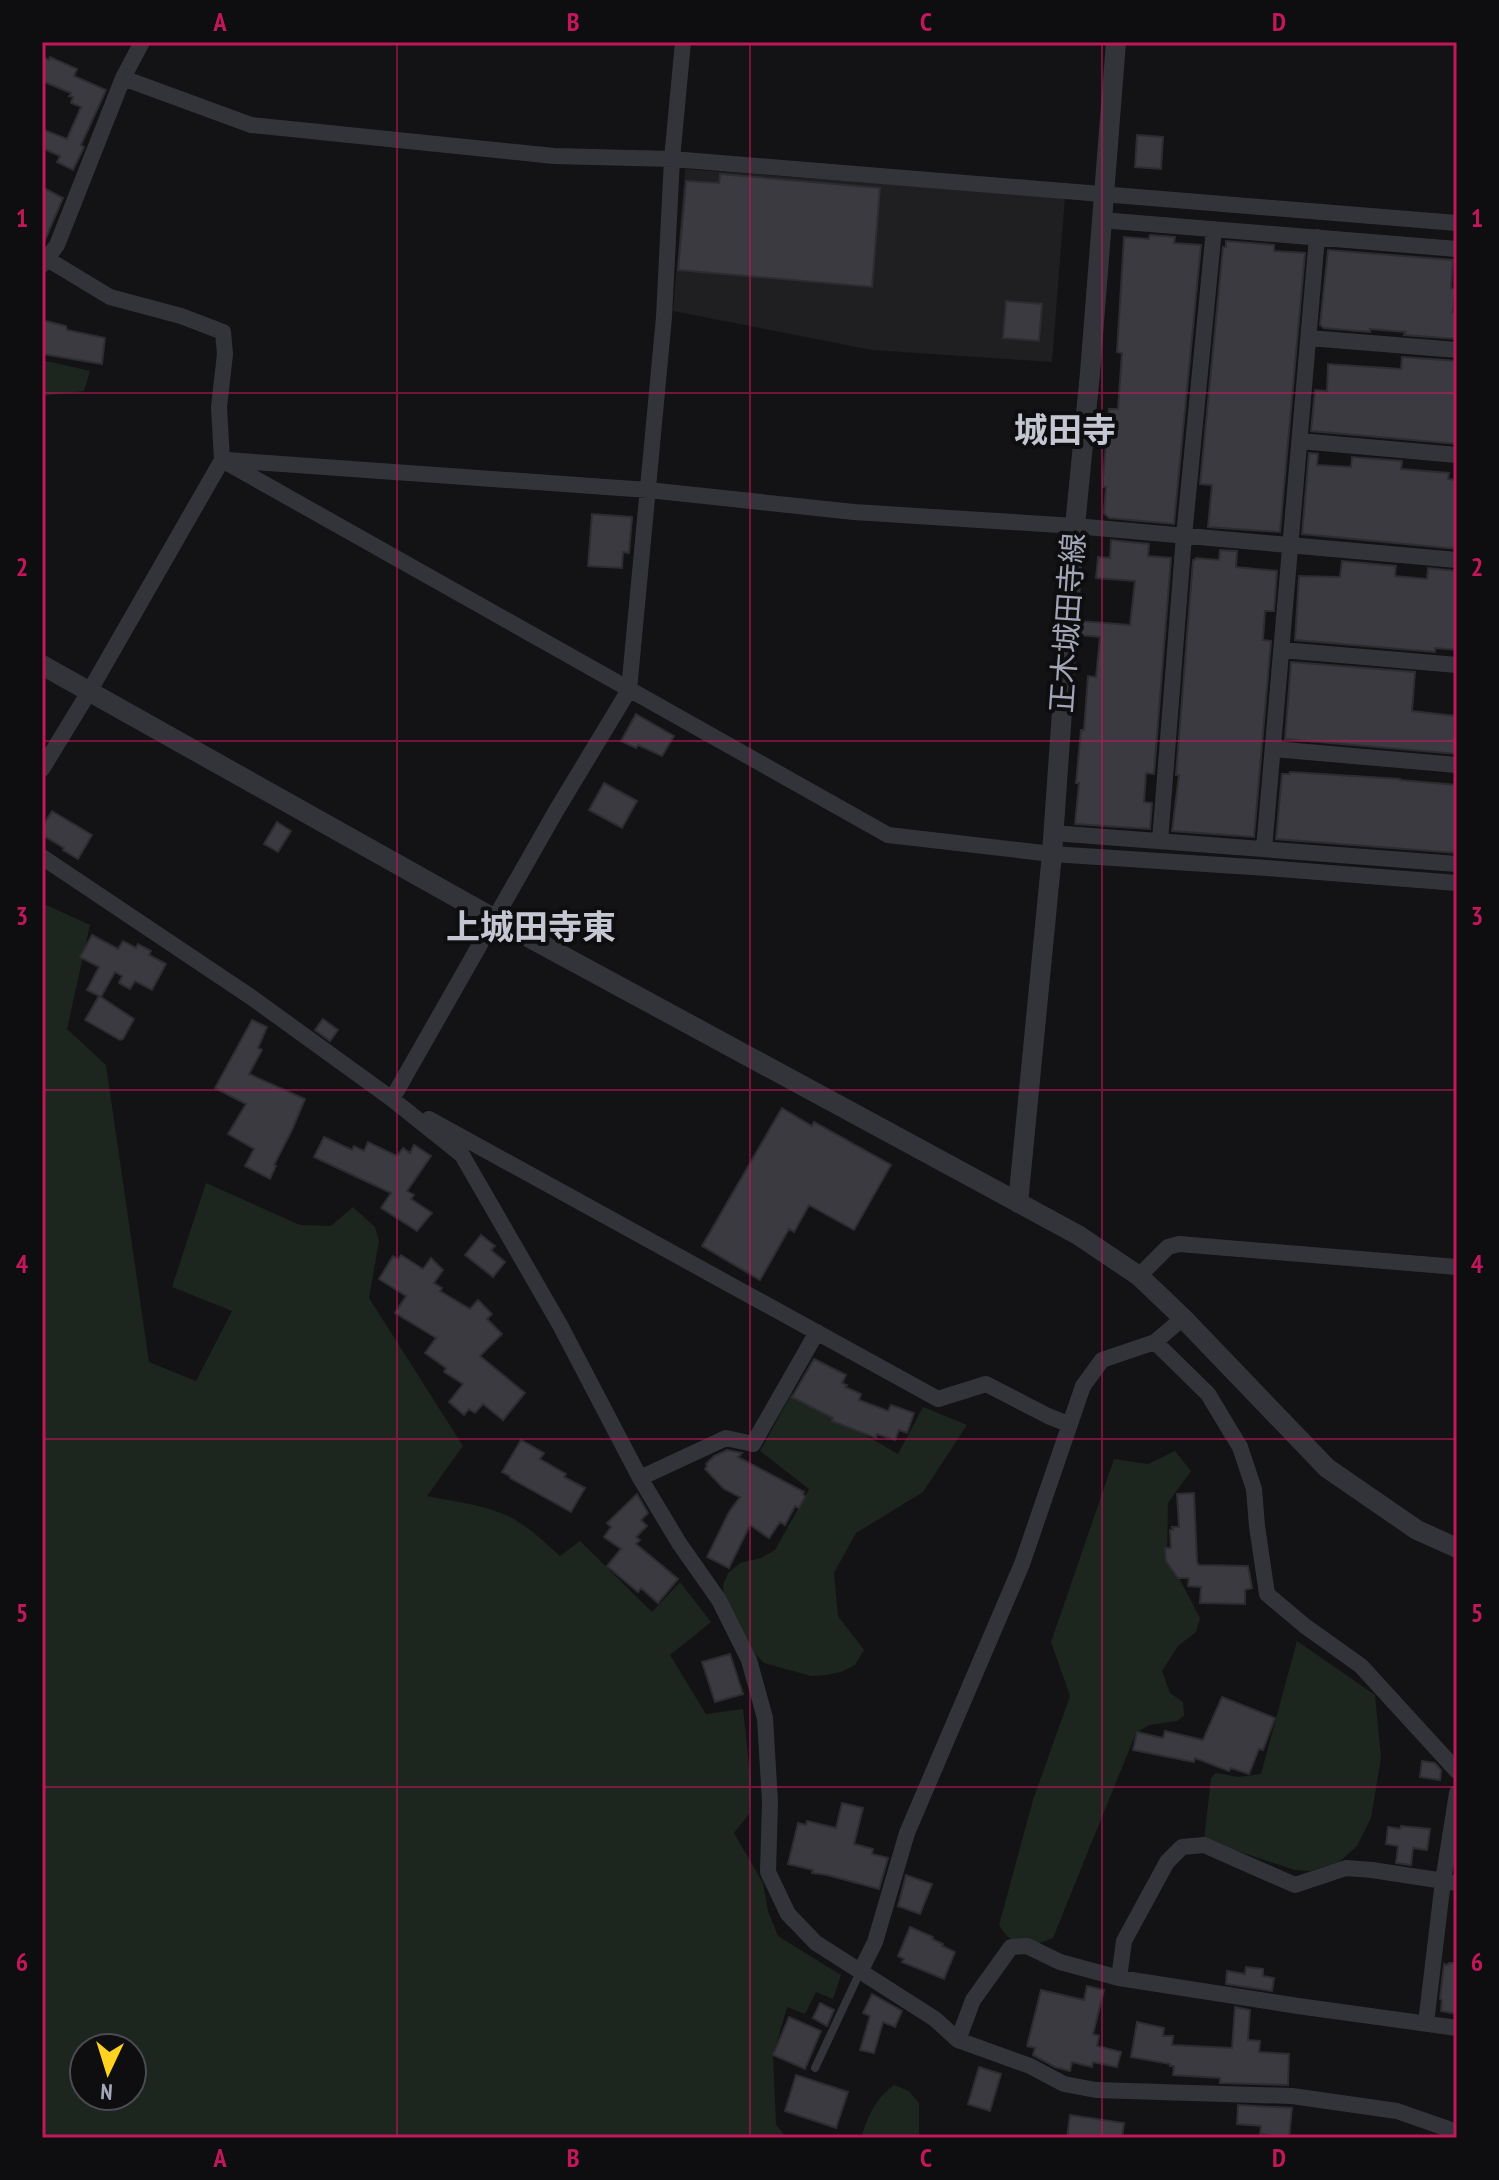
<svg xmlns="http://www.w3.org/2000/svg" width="1499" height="2180" font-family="'PT Sans Narrow','Noto Sans JP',sans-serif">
<rect width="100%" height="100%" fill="#131315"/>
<path fill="#1f1f22" d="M685,169L1065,197L1052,362L872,350L673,311Z"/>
<path fill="#1d251f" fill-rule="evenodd" d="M42,360L90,371L84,391L42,396Z
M42,903L90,925L67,1029L106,1065L149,1362L196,1381L232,1311L172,1287L206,1183L300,1225L331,1226L353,1207L375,1227L379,1241L369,1298L463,1446L427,1496C458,1503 494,1505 520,1523C535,1532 547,1545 560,1556L580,1541L652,1612L680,1582L711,1622L670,1655L706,1714L743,1709L751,1782L749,1814L734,1833L763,1883L768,1911L778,1936L841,1975L833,1999L816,1992L805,2014L787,2007L773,2056L776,2125L787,2138H42ZM84,2048H132V2096H84Z
M792,1393L898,1454L923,1407L967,1425L923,1492L856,1533L834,1573L838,1616L864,1650L855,1665L841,1672L826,1675L811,1676L764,1663L749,1647L724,1599L723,1585L728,1573L740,1563L761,1558L775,1550L809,1489L760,1451Z
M1175,1451L1191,1471L1168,1503L1167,1555L1200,1618L1196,1632L1178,1646L1162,1671L1170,1693L1183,1702L1184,1716L1177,1721L1149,1725L1136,1733L1053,1938C1030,1948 1013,1949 999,1925L1033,1800L1070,1696L1051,1642L1114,1459L1148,1464Z
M1297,1641L1375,1695L1381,1758L1371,1818L1357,1846L1339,1862L1311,1871L1295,1870L1204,1840L1211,1778L1216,1773L1239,1777L1261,1774Z
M894,2085L909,2091L919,2103V2138H861C868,2116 875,2099 894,2085Z"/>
<path fill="#3a3a40" stroke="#2d2d31" stroke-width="2" d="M42,56L49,60L50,57L77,69L74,76L106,90L81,145L84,147L73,170L57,162L60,156L42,148V129L67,139L81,107L71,103L73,97L69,96L71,93L42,81Z
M1137,135L1163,137L1161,169L1135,167Z
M720,174L880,188L872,287L678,270L686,181L719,183Z
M42,187L63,198L42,247Z
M1150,235L1175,237L1174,243L1201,245L1174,524L1109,518L1104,513L1106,487H1103V478L1109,409H1118L1122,353L1117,352L1124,237L1149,239Z
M1226,241L1274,245V251L1305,253L1280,532L1208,527L1212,485L1200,484L1223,247H1226Z
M1328,250L1453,260L1451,288L1455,289L1453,312H1457V339L1404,335L1405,332L1370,329V332L1324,328L1320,325Z
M1006,301L1042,304L1039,341L1003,338Z
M42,320L66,326L67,330L105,338L102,364L42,354Z
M1402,357L1457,361V444L1311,431L1315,390L1327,391L1328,364L1401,369Z
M1309,453L1318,454L1317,465L1351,467L1352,457L1402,461L1401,469L1449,473L1448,479L1457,480V549L1302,534Z
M592,514L632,517L629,553L623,552L622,568L588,566Z
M1111,540L1149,544L1148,556L1171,558L1154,774L1146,773L1144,802L1152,803L1150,829L1075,824L1079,783H1076L1081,730H1084L1088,676L1096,677L1100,637L1080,635L1081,621L1130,625L1135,581L1096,578L1098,557L1110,558Z
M1220,550L1237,551L1236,567L1277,571L1274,611H1265L1263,640L1271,641L1254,837L1172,831L1179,775H1176L1193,560H1195L1196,558L1219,560Z
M1342,561L1396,566L1395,576L1427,579L1428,568L1457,571V650L1435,648V652L1295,640L1299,576L1340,577Z
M1291,662L1415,672L1412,711L1455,716L1454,735H1457V754L1285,739Z
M636,714L674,736L662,756L638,745L636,748L621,741Z
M1290,772L1400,779V780L1457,785V853L1276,839L1282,774H1290Z
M604,783L637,801L622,828L589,810Z
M52,811L92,835L78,859L63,850L64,848L42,835V827Z
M277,822L291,831L278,852L264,844Z
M92,935L118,949L123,941L136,948L138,944L151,951L149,955L166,964L152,990L135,981L130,989L119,983L122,976L115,972L101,997L134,1019L123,1039L120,1040L85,1020L99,996L87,990L99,967L80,957Z
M323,1019L338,1030L330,1041L315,1030Z
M252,1020L267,1027L258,1048L262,1050L249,1074L305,1099L292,1130L274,1165L276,1166L270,1179L245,1166L254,1149L228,1134L246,1104L215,1088Z
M782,1108L812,1126L814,1122L891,1165L854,1230L809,1205L794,1232L789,1229L760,1280L702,1246Z
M324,1137L352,1150L354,1146L364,1151L368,1142L397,1156L403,1148L410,1153L414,1145L431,1156L407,1191L414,1195L411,1199L432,1213L417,1231L381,1208L391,1193L314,1157Z
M481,1235L495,1246L491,1250L505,1262L493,1277L465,1255Z
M401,1255L423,1269L431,1258L443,1270L434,1283L442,1288L440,1291L470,1309L478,1300L492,1314L487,1319L502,1334L480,1356L525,1393L503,1420L483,1404L475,1413L469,1409L464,1415L449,1402L463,1384L444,1372L446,1368L425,1353L436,1338L395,1313L406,1296L379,1279L393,1256L398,1259Z
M814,1359L846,1375L842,1383L847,1385L845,1387L861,1394L859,1400L888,1411L891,1405L914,1413L907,1433L899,1430L895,1440L877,1434L876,1438L832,1421L833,1418L792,1397Z
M521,1440L544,1453L540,1459L566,1474L564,1477L585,1488L571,1512L510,1478V1476L502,1472Z
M727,1450L742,1453L738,1457L804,1492L803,1494L805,1497L799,1508L795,1506L785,1525L780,1522L769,1538L750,1525L729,1568L707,1557L729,1512L740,1497L724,1489L705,1469L707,1466L706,1464L714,1456Z
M1194,1493L1197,1562L1199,1565L1248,1566L1252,1588L1245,1590V1604L1200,1603L1201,1587L1188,1586L1189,1578H1178L1166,1561L1165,1548H1171L1170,1530H1173L1172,1527H1179L1177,1494Z
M637,1494L648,1513L641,1520L647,1526L636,1537L640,1540L636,1544L678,1579L658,1603L641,1588L638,1592L607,1566L621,1549L604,1537L611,1527L607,1523Z
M730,1654L743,1694L715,1702L702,1662Z
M1222,1697L1275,1718L1263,1750L1259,1749L1249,1774L1231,1768L1229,1771L1195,1758L1194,1762L1133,1750L1137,1732L1163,1738L1165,1731L1203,1740Z
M1422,1761L1435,1763L1441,1770L1440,1780L1420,1777Z
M842,1803L863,1808L854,1844L873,1849L872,1854L888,1858L879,1889L827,1875L812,1873L813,1870L788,1864L798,1823L806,1825L807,1821L836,1828Z
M1401,1826L1430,1829L1427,1850L1413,1848L1411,1865L1396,1863L1398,1846L1386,1844L1388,1827L1400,1829Z
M906,1875L932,1884L920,1914L898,1906Z
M910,1927L933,1937L932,1939L943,1944L942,1946L955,1952L944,1979L902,1962L904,1959L898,1956Z
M1449,1963H1457V2014L1441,2011L1442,2000L1440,1999L1444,1964L1448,1965Z
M1246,1967L1263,1969V1976L1274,1978L1272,1991L1226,1984L1227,1971L1245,1974Z
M1087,1986L1104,1990L1093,2034L1099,2036L1097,2046L1121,2052L1117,2067L1093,2062L1092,2067L1072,2062L1070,2071L1055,2067L1033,2055L1035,2048L1027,2046L1041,1990L1084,2000Z
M872,1994L902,2011L895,2027L883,2022L874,2053L860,2050L870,2016L863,2013Z
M820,2003L834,2010L827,2026L813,2018Z
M1235,2007L1250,2010L1248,2040L1260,2041L1259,2052L1289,2054L1288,2085L1220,2083V2078L1173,2075L1174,2066H1170V2064L1131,2057L1137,2022L1164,2028L1163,2036H1173L1172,2045L1232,2048Z
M789,2017L821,2031L805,2069L773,2055Z
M979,2067L1001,2074L990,2111L968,2104Z
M796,2075L848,2092L836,2128L785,2111Z
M1238,2105L1292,2108L1289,2138H1269V2135L1260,2134L1261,2126L1237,2124Z
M1070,2115L1124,2123L1122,2138H1067Z"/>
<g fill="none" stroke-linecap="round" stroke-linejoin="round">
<path stroke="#33343a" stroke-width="8" d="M815,2068L860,1972"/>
<path stroke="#33343a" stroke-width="16" d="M123,78L251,125L554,156L672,159L1457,223
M1101,220L1457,249
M42,265L57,245L123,78L142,42
M1309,338L1457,350
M1300,441L1457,455
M222,460L888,835L1052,854L1267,868L1457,883
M227,460L648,490L854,512L1075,526L1457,560
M1282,650L1457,665
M1273,749L1457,765
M42,769L89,692L222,460L219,407L225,354L223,332L181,316L110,297L47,259
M1053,833L1457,864
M1160,841L1184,536L1214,229
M1264,849L1317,237
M42,857L251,997L392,1099L462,1155L560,1325L640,1478L679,1543L719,1600L749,1660L765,1718L770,1802L768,1872L788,1914L816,1943L935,2019L958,2040L1030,2066L1064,2084L1096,2090L1292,2096L1397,2111L1457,2132
M392,1099L556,811L629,690L664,317L672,159L683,42
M429,1119L938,1399L986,1384L1048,1416L1068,1424
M1139,1276L1168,1247L1179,1244L1457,1267
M1155,1342L1208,1394L1240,1447L1254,1489L1257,1526L1267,1594L1305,1626L1361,1666L1457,1771
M640,1478L726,1438L753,1444L817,1332
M860,1972L875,1942L907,1833L1022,1564L1083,1386L1102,1360L1155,1342L1183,1318
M1119,1978L1124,1941L1167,1862L1182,1847L1204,1845L1295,1885L1346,1868L1372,1870L1457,1883
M1426,2023L1443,1881L1457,1793
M958,2040L973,2000L1011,1947L1027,1946L1060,1962L1119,1978L1298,2006L1457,2028"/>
<path stroke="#33343a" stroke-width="20" d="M42,665L495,919L1078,1235L1139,1276L1183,1318L1327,1468L1417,1530L1457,1548
M1018,1203L1052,854L1075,526L1090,373L1116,42"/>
</g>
<path fill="none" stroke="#c2185b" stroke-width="2" stroke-opacity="0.55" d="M397,42V2138M750,42V2138M1102,42V2138M42,393H1457M42,741H1457M42,1090H1457M42,1439H1457M42,1787H1457"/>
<g text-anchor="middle" stroke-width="8" stroke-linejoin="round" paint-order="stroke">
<g font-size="30" fill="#a3a6b7" stroke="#0e0e10">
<text transform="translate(1068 623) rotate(-86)" y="10">正木城田寺線</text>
</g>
<g font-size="34" font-weight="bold" fill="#c4c6d2" stroke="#0e0e10">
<text x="1065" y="442">城田寺</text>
<text x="531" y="939">上城田寺東</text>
</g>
</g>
<rect width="1499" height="2180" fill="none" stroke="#0e0e10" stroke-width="88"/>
<g transform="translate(108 2072) rotate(184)"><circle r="38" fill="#0e0e10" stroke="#4a4b53" stroke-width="2"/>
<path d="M0-6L14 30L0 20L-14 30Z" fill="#ffd221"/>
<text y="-12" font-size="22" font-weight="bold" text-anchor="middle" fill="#a3a6b7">N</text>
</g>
<rect x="44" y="44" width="1411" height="2092" fill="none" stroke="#c2185b" stroke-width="3"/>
<g font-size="26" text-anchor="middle" font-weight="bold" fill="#c2185b">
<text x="220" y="31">A</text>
<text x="573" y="31">B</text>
<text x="926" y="31">C</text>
<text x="1279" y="31">D</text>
<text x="22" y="227">1</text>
<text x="1477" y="227">1</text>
<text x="22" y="576">2</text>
<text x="1477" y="576">2</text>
<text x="22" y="925">3</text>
<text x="1477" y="925">3</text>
<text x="22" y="1273">4</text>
<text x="1477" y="1273">4</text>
<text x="22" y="1622">5</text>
<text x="1477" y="1622">5</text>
<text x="22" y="1971">6</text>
<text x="1477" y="1971">6</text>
<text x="220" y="2167">A</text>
<text x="573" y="2167">B</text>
<text x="926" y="2167">C</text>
<text x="1279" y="2167">D</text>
</g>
</svg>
